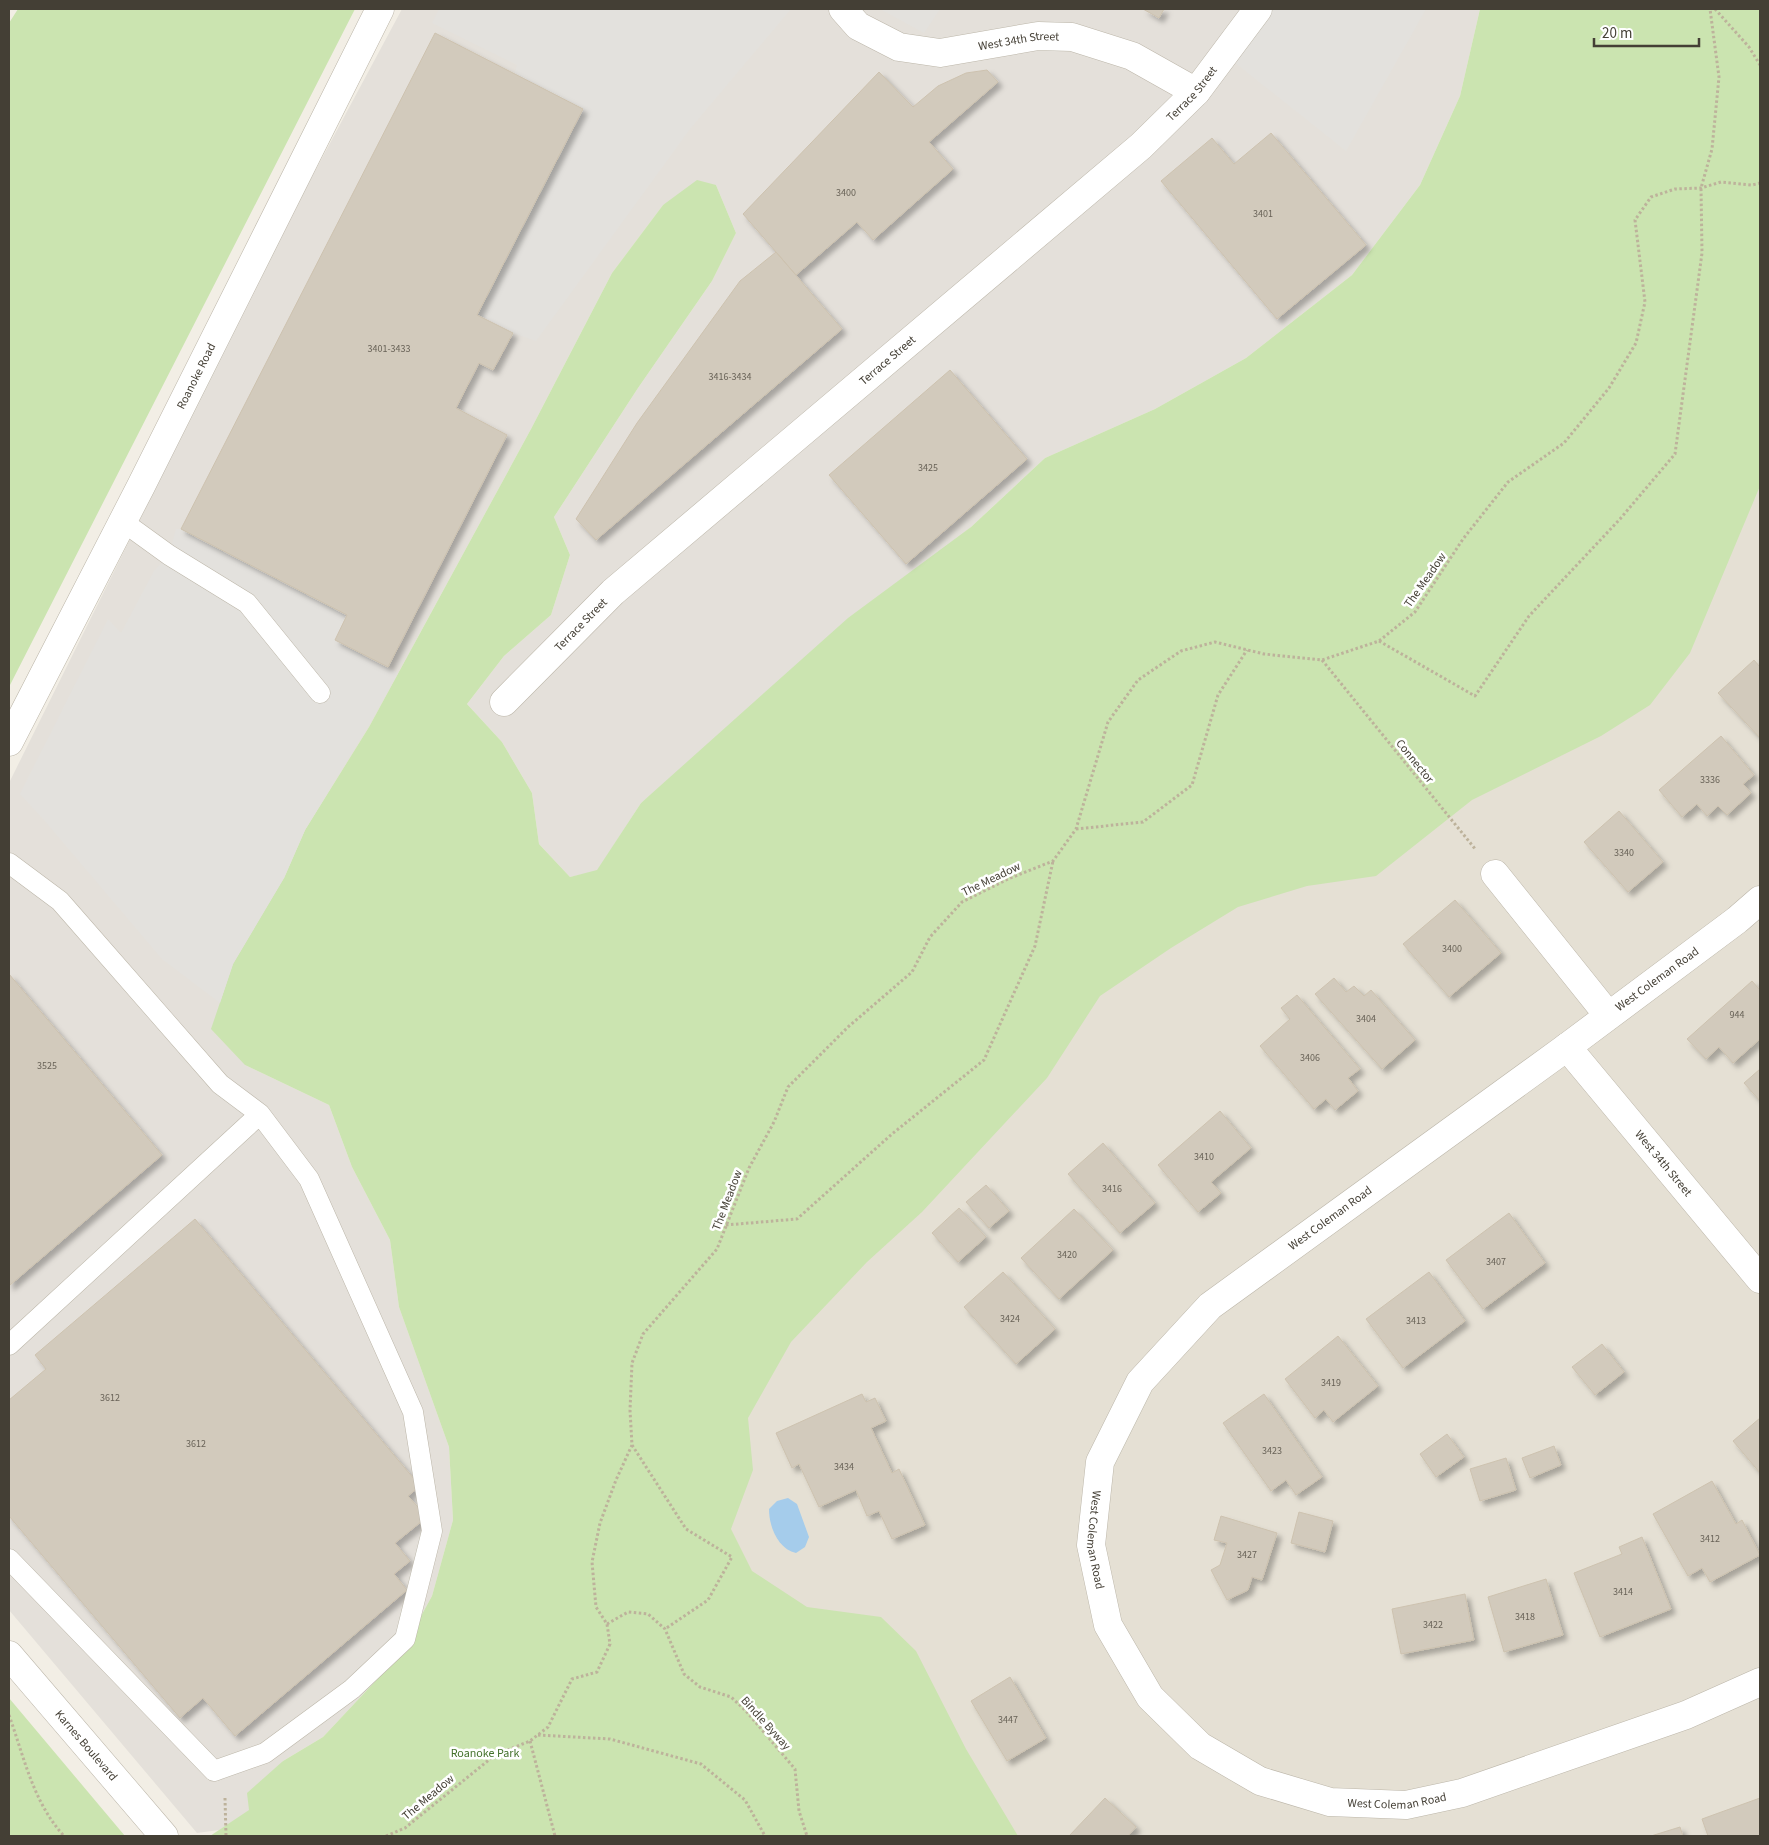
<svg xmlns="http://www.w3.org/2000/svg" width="1769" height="1845" font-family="'Source Sans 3',sans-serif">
<defs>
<filter id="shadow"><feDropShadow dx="4.5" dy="4.5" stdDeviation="2.5" flood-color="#0004"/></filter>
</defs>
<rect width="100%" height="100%" fill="#f2eee5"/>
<path fill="#e5e0d4" d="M1760,432V1836H911L694,1520L741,1376L1069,1007Z"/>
<path fill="#e4e0da" d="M402,9H1480L1460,96L1420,185L1352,275L1246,358L1155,409L1045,458L971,527L641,803L597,871L570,877L539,844L532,793L502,742L467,704L504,656L551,615L570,555L554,517L638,388L712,281L736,233L716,185L663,205L612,273L531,429L369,727L305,830L284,878L245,1065L329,1105L352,1167L390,1240L399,1307L449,1447L453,1520L432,1596L399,1656L323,1737L283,1761L250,1813L219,1830L197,1833L9,1610V783L285,227Z"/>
<path fill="#cbe4b0" d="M18,9H355L9,687V23Z
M1480,9H1760V486L1690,653L1650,705L1601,736L1472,800L1376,876L1307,886L1238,907L1171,948L1100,996L1047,1078L922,1212L867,1262L791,1342L748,1418L753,1470L731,1529L752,1571L807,1607L881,1617L916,1651L966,1749L1018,1836H210L249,1810L247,1793L283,1761L323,1737L399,1656L432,1596L453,1520L449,1447L399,1307L390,1240L352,1167L329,1105L245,1065L211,1029L233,964L284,878L305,830L369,727L531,429L612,273L663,205L697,180L716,185L736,233L712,281L638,388L554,517L570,555L551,615L504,656L467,704L502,742L532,793L539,844L570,877L597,870L641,803L848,618L971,527L1045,458L1155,409L1246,358L1352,275L1420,185L1460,96Z
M9,1698L125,1836H9Z"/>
<path fill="#e3e1dd" d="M439,9H791L690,129L536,341L513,333L477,315L582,109L514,74L517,65L432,23Z
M880,9H940L924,33Z
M1272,9H1426L1346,151L1234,62Z
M176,529H181L347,615L335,640L398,673L368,727L305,830L284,878L233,964L220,1003L162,959L44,820L20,794L108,619L121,633L154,571L169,555Z"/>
<path fill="#a5cceb" d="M788,1498L797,1504L809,1537L805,1547L796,1553C778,1549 769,1527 769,1509L777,1501Z"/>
<path fill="#d2cabc" stroke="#cdc2af" filter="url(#shadow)" d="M1143,9H1164L1159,18Z
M435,33L583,109L477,315L513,333L493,370L479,363L456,408L507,435L388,667L335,640L347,615L181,529Z
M987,70L998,82L929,142L953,169L873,240L857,222L796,275L743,214L879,72L913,107L938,86L966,73Z
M1271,133L1366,245L1277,319L1161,181L1212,138L1234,164Z
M776,252L842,329L596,540L576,519L637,423L740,281Z
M950,370L1027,459L906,564L829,475Z
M1754,660L1760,667V738L1718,693Z
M1721,736L1754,775L1743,784L1751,793L1727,815L1718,806L1707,816L1697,804L1682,817L1659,790Z
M1619,811L1663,862L1628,892L1584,842Z
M1455,900L1501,953L1449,997L1403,944Z
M9,974L162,1155L9,1286Z
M1334,978L1346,992L1354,986L1364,996L1371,990L1415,1040L1382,1069L1315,994Z
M1752,981L1760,990V1039L1733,1063L1719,1047L1706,1059L1687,1039Z
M1297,995L1360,1069L1348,1078L1358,1091L1335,1110L1326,1099L1314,1109L1260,1046L1290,1019L1281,1008Z
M1760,1069V1101L1744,1083Z
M1220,1111L1251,1148L1211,1182L1221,1193L1198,1212L1158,1165Z
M1103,1143L1155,1203L1120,1233L1068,1174Z
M986,1185L1009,1211L989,1228L966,1202Z
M959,1208L986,1237L958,1262L932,1233Z
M1074,1209L1113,1250L1059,1299L1021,1258Z
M1509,1213L1545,1263L1483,1309L1446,1260Z
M195,1219L420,1486L408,1496L427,1517L395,1543L410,1561L394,1574L407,1590L235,1736L203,1698L180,1718L9,1516V1400L46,1369L35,1355Z
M1003,1272L1055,1329L1016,1364L964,1307Z
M1429,1272L1465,1321L1403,1368L1366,1319Z
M1338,1336L1378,1386L1333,1422L1324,1410L1315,1418L1285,1379Z
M1602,1344L1624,1372L1595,1395L1572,1367Z
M862,1394L866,1402L875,1398L886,1421L871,1428L892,1473L899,1469L925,1525L892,1539L879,1511L867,1516L856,1490L819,1507L799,1464L792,1468L776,1433Z
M1264,1394L1322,1477L1296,1495L1286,1480L1271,1491L1223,1423Z
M1760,1418V1473L1733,1441Z
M1447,1434L1464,1457L1436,1477L1420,1454Z
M1554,1446L1561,1465L1530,1478L1522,1458Z
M1506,1458L1516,1490L1480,1501L1470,1469Z
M1712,1481L1736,1524L1742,1520L1760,1555L1710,1582L1702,1568L1688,1576L1653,1514Z
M1299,1512L1333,1521L1325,1552L1291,1543Z
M1221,1516L1277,1533L1262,1580L1252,1577L1248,1590L1227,1600L1211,1570L1220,1565L1227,1543L1214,1540Z
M1642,1537L1671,1609L1600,1637L1574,1573L1622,1554L1619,1547Z
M1546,1579L1563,1635L1504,1652L1488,1597Z
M1465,1594L1474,1640L1401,1654L1392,1609Z
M1010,1677L1046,1738L1007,1761L971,1701Z
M1105,1798L1136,1827L1128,1836H1069Z
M1760,1798V1836H1708L1702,1819Z
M1680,1827L1683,1836H1651Z"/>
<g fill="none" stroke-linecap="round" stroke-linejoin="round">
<defs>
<path id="service" d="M122,521L169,555L247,603L320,693
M9,863L60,901L220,1084L260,1114L309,1179L413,1412L432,1531L405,1639L352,1689L265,1753L214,1771L9,1559
M9,1345L260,1114"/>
<g id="minor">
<path id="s1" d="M843,9L858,26L899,47L940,53L1038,36L1072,37L1132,56L1196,92"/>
<path id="s2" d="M504,702L613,592L1141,146L1196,92L1258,9"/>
<path d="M1495,874L1608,1015"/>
<path id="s3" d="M1760,900L1737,920L1567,1047L1210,1306L1140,1382L1100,1462L1091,1545L1108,1625L1150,1697L1200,1746L1260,1781L1330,1802L1406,1805L1462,1793L1686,1715L1760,1682"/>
<path id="s4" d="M1567,1047L1760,1279"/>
<path id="s5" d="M9,1655L164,1836"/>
</g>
<g id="tertiary">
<path id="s6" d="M9,742L141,486L380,9"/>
</g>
</defs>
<use href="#service" stroke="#bcb6a9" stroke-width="21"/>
<use href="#minor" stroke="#bcb6a9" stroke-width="29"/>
<use href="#tertiary" stroke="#bcb6a9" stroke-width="29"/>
<path stroke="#bdb29b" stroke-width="3" stroke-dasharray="2.5 2.5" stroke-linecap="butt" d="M1715,9L1749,47L1760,65
M1379,641L1475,696L1529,616L1620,519L1675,454L1702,253L1701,188L1712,149L1719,77L1710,9
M1322,660L1476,850
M1076,829L1143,822L1192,785L1218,695L1247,650
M726,1225L797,1219L892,1134L984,1060L1035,946L1053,861
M632,1445L686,1529L732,1557L708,1600L665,1629
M607,1624L628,1612L648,1614L665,1629L684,1674L700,1687L731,1697L746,1711L795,1769L799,1811L807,1836
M9,1715C24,1757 33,1802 64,1836
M538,1735L610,1739L701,1764L745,1800L765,1836
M530,1741L555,1836
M225,1798L226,1836
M386,1836L405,1828L495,1755L530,1741L548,1727L572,1679L597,1672L610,1644L607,1624L596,1607L592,1562L600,1523L616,1480L632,1445L630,1410L632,1363L643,1334L717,1249L749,1168L774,1122L788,1087L848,1027L912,972L930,937L962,902L1008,879L1053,861L1076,829L1108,722L1138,680L1181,651L1215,642L1264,654L1322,660L1379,641L1415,612L1463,539L1508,482L1564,443L1609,388L1636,343L1645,302L1635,220L1651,197L1675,189L1701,188L1721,182L1752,185L1760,183"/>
<use href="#service" stroke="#fff" stroke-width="20"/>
<use href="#minor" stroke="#fff" stroke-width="28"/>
<use href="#tertiary" stroke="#fff" stroke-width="28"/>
</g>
<g text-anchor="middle" stroke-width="5" stroke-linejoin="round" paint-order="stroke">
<g font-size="10" fill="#686257">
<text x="846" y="196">3400</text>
<text x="1263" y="217">3401</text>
<text x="389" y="352">3401-3433</text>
<text x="730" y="380">3416-3434</text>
<text x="928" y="471">3425</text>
<text x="1710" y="783">3336</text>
<text x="1624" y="856">3340</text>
<text x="1452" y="952">3400</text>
<text x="1737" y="1018">944</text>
<text x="1366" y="1022">3404</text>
<text x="1310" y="1061">3406</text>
<text x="47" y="1069">3525</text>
<text x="1204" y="1160">3410</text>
<text x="1112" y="1192">3416</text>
<text x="1067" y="1258">3420</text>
<text x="1496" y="1265">3407</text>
<text x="1010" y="1322">3424</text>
<text x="1416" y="1324">3413</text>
<text x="1331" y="1386">3419</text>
<text x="110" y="1401">3612</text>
<text x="196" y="1447">3612</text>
<text x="1272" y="1454">3423</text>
<text x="844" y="1470">3434</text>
<text x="1710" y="1542">3412</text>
<text x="1247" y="1558">3427</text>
<text x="1623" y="1595">3414</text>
<text x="1525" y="1620">3418</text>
<text x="1433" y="1628">3422</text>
<text x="1008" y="1723">3447</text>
</g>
<g font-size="12" fill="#443f35" stroke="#fff">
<text dy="4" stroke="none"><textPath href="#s1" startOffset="190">West 34th Street</textPath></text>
<text dy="4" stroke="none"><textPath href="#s2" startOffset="919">Terrace Street</textPath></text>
<text dy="4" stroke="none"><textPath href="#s2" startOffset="514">Terrace Street</textPath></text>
<text dy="4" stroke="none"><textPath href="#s6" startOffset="411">Roanoke Road</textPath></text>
<text transform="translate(1425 580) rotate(-55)" y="4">The Meadow</text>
<text dy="4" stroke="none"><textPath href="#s2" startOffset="109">Terrace Street</textPath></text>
<text transform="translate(1415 761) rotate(51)" y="4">Connector</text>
<text transform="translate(991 879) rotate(-26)" y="4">The Meadow</text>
<text transform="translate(1657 979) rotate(-36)" y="4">West Coleman Road</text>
<text dy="4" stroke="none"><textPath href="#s4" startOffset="151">West 34th Street</textPath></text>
<text transform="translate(727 1200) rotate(-69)" y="4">The Meadow</text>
<text transform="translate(1330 1218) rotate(-36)" y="4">West Coleman Road</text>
<text dy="4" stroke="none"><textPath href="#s3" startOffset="955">West Coleman Road</textPath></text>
<text transform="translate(766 1723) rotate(48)" y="4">Bindle Byway</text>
<text dy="4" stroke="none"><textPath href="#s5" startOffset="119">Karnes Boulevard</textPath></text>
<text transform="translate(428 1797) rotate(-40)" y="4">The Meadow</text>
<text dy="4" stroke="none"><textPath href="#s3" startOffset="1405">West Coleman Road</textPath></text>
</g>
<g font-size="12" fill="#44722c" stroke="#fff">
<text x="485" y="1757">Roanoke Park</text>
</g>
</g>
<rect width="1769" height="1845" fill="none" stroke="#443f35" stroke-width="20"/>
<path d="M1594 38v8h105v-8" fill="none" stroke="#443f35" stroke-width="2.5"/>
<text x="1602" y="38" font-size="15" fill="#443f35" stroke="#ffffff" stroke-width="4" paint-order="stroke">20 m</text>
</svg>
